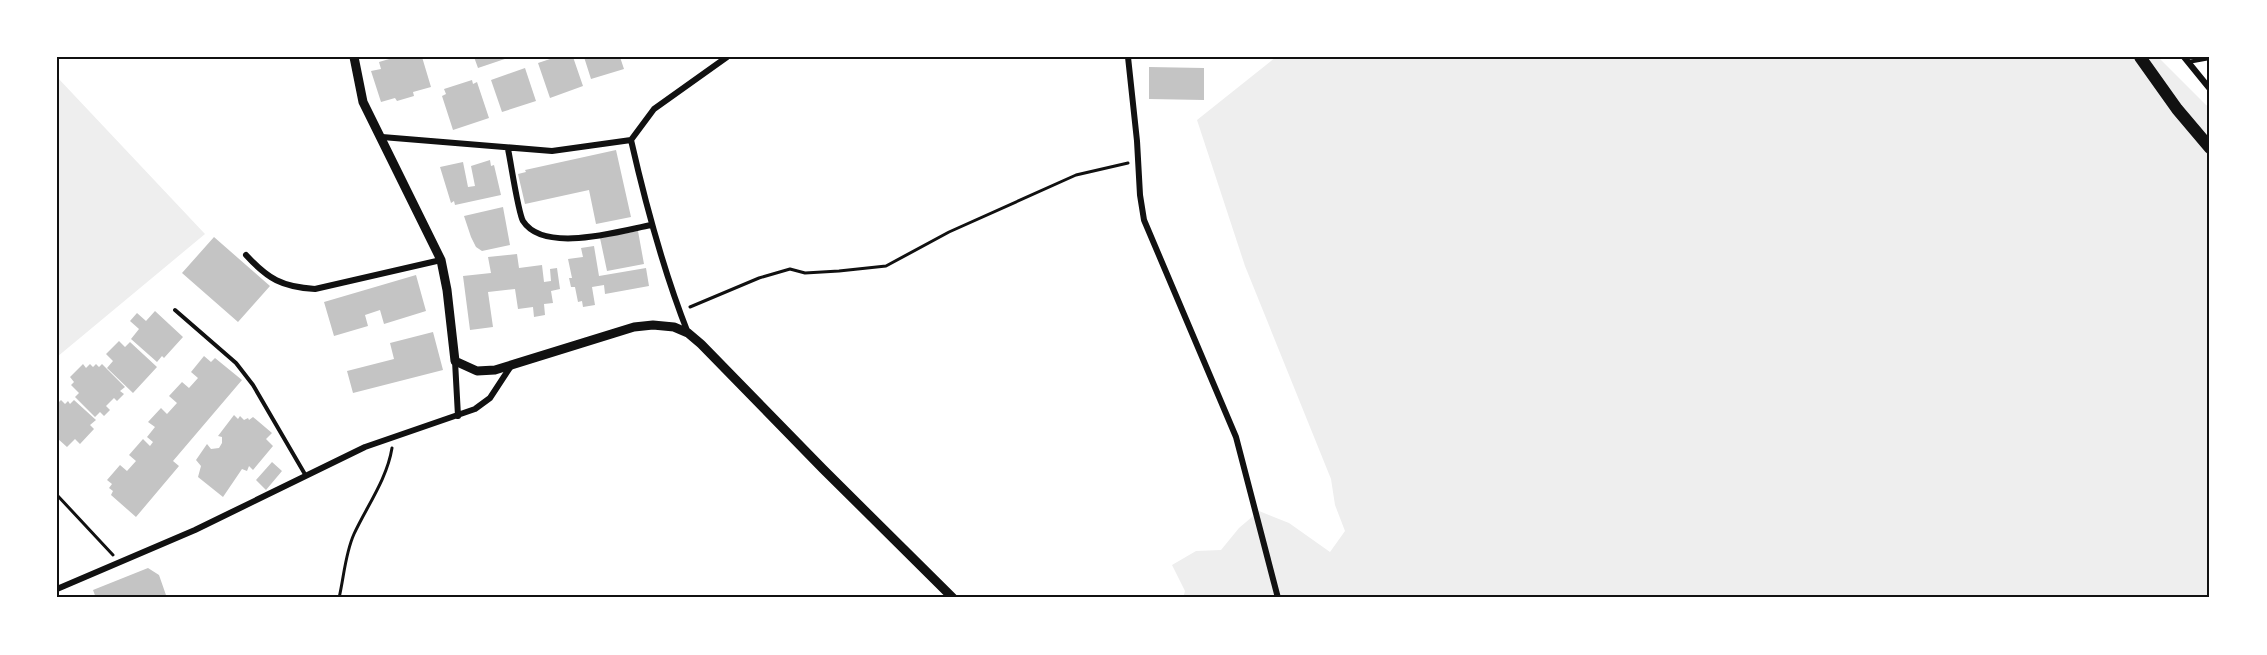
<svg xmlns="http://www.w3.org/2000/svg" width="2267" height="655" font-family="'Source Sans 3',sans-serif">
<rect width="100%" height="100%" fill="#fff"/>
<path fill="#eee" d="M1276,57H2158L2206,105L2210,107V598H1183L1185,591L1172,565L1196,551L1221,550L1239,528L1259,511L1289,523L1330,552L1345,531L1335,505L1331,479L1245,266L1197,120Z
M57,77L205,234L57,357Z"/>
<path fill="#c4c4c4" d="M396,57H422L431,87L413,92L414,96L397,101L395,98L381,102L371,71L381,69L379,62Z
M474,57H511L478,68Z
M556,57H573L583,86L550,98L538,63Z
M584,57H620L624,69L591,79Z
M1149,67L1204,68V100L1149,99Z
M525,68L536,101L502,112L491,80Z
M472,80L473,84L477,82L489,118L453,130L442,96L446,94L444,89Z
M616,150L631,217L596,224L589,190L525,204L518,174L526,172L525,170Z
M490,160L491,166L494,165L501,195L455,205L454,201L451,203L440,167L463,162L468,187L475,186L471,166Z
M503,207L510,245L482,251L476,247L471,237L464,216Z
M638,231L644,264L607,271L600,238Z
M214,237L270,286L238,322L182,273Z
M594,246L599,276L646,268L649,286L605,294L604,285L592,287L595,305L583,307L582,301L578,302L575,287H571L569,278H572L568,259L583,257L581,248Z
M517,254L519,268L542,265L544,282L551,281L550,269L557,268L560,289L551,291L553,303L544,304L545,315L534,317L533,307L518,309L515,289L488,292L493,327L470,330L463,276L491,273L488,257Z
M416,275L426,311L384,324L380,310L365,315L368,326L334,336L324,302Z
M155,311L183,337L164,358L162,356L157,362L131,339L139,329L130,321L137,313L146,321Z
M433,332L443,370L353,393L347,371L394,359L390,343Z
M119,341L125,347L130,342L157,367L133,393L107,368L113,361L106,354Z
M204,356L211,362L215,358L242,380L173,461L179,466L136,517L111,495L113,491L109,488L112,484L107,480L120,465L127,471L136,461L129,455L143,439L150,446L153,442L147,437L155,427L148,422L161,408L167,414L177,403L169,396L182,382L189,388L198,378L191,372Z
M83,364L86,368L90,364L93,367L96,364L99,367L102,364L125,387L120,391L124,394L117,401L114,398L106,406L110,410L104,416L100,412L95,417L75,397L79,393L71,385L74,382L70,377Z
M61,400L65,404L68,401L70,404L74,400L96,420L90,425L94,429L80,444L75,439L67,447L57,438V404Z
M234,415L238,419L240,416L244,420L248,418L249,420L253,417L272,433L266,439L273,446L253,470L249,466L247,471L242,469L223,497L198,477L201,466L196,460L207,444L211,449L219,448L222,443V437L218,436Z
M272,462L282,471L266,490L256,480Z
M148,568L159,575L167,598H96L93,590Z"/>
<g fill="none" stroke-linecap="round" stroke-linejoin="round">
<path stroke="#111" stroke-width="3" d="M690,307L759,278L790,269L805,273L839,271L886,266L949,232L1076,175L1128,163
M57,495L113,555
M339,598C344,577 345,554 354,534C367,506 387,479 392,448"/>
<path stroke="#111" stroke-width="4" d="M2188,62L2210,58
M175,310L236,363L253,385L306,476"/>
<path stroke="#111" stroke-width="6" d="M1128,57L1137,141L1140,195L1144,220L1236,437L1278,598
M2184,57L2210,89
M382,137L552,151L631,140L654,109L727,57
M631,140C646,206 663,270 688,333
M508,149C511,163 518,212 523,221C544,254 620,231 651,225
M246,255C268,279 282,287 315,289L441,260
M455,361L458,416
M57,589L195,530L365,447L475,409L490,398L511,366"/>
<path stroke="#111" stroke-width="9" d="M354,57L363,102L441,260L447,290L455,361L477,371L495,370L634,327L653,325L674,327L688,333L701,344L823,469L953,598"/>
<path stroke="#111" stroke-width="12" d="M2140,57L2177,109L2210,148"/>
</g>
<rect width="2267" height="655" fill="none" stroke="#ffffff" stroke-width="117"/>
<rect x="58" y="58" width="2150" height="538" fill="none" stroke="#111" stroke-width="2"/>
</svg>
